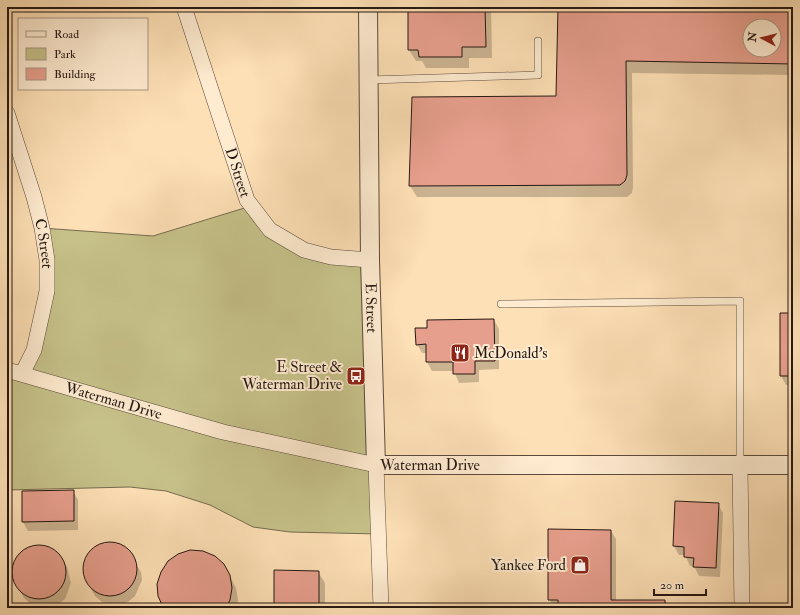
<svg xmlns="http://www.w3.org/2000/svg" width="800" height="615" font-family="'IM FELL Double Pica',serif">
<rect width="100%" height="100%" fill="#fee0b6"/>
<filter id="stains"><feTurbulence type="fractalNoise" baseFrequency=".005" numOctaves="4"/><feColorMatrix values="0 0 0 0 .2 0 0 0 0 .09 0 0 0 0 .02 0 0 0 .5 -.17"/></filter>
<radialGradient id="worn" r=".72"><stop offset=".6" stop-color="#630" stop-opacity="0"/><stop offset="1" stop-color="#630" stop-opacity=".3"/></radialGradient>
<path fill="#c6c189" stroke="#766c4e" d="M251,206L304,250L370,260L378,534L290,532L253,527L210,505L166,491L130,487L7,490V370L22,374L42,309V228L153,236Z"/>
<path fill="#0003" fill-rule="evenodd" d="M409,7H491L492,58H469V68H426L422,61H416L409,50Z
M559,7H793V75L632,73L633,187L632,193L627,197H417L410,186L557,97ZM750,26H774V50H750Z
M781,314H793V385H786L781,376Z
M494,320L499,329V369L479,370V382L459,383L454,371H432L427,362V353H422L417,344Z
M73,491L78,500V530L28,531L23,522Z
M676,503L718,504L723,513L720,577L699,576L694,566H690L685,555H679L674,546Z
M611,531L616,539V601H665L669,608H554L549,599Z
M110,543L126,549L141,572L142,580L135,596L128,602L119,605H110L102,602L95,596L85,578L83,569L85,561L89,553L102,544Z
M40,545L48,547L61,557L67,567L71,583L65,599L57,605L49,608L40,607L31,604L24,598L14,581V563L18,556L24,550Z
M224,565L236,588L238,600L237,608H164L159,596Z
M318,572L325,583V608H275Z"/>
<path fill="#e79f8d" stroke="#251812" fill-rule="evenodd" d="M408,7H485L486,47H462V57H419L418,50H408Z
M558,7H793V64L626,61L627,175L625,181L620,185L409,186L412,97L556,96ZM750,26H774V50H750Z
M780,313H793V376H780Z
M494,319L495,361H475V374H453V362H426V344L416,345L415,328H427V320Z
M74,490V521L22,522V491Z
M675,501L719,503L716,568L693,567L694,558L684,557V547L673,546Z
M548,529L611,530V600H665V608H558V600H548Z
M83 569a27 27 0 1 1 54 0a27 27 0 1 1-54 0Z
M12 572a27 27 0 1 1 54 0a27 27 0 1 1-54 0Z
M190,550L203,551L215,556L224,564L230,575L232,588L230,600L226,608L163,607L158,596L157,584L161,572L168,561L178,554Z
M274,570L319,571V608H347H274Z"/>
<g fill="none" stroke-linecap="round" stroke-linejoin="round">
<defs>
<path id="service" d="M369,80L538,75V41
M501,304L740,301V466"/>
<g id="minor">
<path id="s1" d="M184,7L247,200L270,230L304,250L331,257L370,260"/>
<path id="s2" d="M7,113L34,197L42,228L47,260V291L34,350L22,374"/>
<path id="s3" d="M7,370L223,432L376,465L381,608"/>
<path d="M740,466L742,608"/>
</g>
<g id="tertiary">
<path id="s4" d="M368,7L370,260L376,465H793"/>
</g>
</defs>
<use href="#service" stroke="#5b4a3b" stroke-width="8"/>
<use href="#minor" stroke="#5b4a3b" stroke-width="16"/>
<use href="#tertiary" stroke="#5b4a3b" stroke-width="20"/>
<use href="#service" stroke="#feebd0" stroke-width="7"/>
<use href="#minor" stroke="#feebd0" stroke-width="15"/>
<use href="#tertiary" stroke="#feebd0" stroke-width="18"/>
</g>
<defs>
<symbol id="restaurant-square" viewBox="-11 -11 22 22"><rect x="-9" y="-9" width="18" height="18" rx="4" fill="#8f2418" stroke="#feebd0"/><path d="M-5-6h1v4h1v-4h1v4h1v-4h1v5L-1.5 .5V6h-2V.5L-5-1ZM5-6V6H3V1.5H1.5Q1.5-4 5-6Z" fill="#fff"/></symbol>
<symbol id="bus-square" viewBox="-11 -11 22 22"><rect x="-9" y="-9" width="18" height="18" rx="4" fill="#8f2418" stroke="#feebd0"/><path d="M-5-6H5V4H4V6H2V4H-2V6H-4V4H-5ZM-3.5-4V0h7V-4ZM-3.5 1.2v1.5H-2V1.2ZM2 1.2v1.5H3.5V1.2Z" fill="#fff"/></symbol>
<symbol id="shop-square" viewBox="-11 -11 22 22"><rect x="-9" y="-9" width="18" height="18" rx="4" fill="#8f2418" stroke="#feebd0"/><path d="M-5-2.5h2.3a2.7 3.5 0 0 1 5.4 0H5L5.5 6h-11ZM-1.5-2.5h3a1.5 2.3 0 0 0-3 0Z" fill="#fff"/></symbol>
</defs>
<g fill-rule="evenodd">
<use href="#restaurant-square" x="449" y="342" width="22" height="22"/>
<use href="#bus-square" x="345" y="365" width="22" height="22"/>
<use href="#shop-square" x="569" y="554" width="22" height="22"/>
</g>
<g text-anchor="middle" stroke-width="4" stroke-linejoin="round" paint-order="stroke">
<g font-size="15" fill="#251812" stroke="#feebd0">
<text dy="5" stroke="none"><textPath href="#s1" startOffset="174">D Street</textPath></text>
<text dy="5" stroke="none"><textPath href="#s2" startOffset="136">C Street</textPath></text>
<text dy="5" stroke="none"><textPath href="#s4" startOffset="301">E Street</textPath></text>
<text dy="5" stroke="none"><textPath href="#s3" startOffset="111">Waterman Drive</textPath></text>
<text dy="5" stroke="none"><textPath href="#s4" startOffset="512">Waterman Drive</textPath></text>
</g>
<g font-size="15" fill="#251812" stroke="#feebd0" text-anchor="end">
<text x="474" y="358" text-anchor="start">McDonald's</text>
<text x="342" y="372">E Street &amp;<tspan x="342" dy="17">Waterman Drive</tspan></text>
<text x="566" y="570">Yankee Ford</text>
</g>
</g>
<rect width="800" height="615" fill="none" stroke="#fee0b6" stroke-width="24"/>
<rect x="8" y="8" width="784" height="599" fill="none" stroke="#251812" stroke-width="2"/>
<rect x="12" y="12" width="776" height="591" fill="none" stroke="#251812"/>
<rect x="18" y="18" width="130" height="72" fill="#feebd0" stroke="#a79784"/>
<rect x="26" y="31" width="20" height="6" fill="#feebd0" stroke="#a79784"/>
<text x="54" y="38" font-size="12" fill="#251812">Road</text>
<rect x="26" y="48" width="20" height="12" fill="#c6c189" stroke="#a79784"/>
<text x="54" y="58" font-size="12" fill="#251812">Park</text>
<rect x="26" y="68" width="20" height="12" fill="#e79f8d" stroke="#a79784"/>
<text x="54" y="78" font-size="12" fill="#251812">Building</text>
<g transform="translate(762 38) rotate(277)"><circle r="19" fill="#feebd0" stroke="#a79784"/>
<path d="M0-3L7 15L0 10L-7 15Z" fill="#8f2418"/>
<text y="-6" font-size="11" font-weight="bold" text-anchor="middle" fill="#251812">N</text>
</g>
<path d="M654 589v6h52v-6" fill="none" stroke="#251812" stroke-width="2"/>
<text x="660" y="589" font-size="12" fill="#251812" stroke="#feebd0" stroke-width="3" paint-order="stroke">20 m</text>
<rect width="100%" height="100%" filter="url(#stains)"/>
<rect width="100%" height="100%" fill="url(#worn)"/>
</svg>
